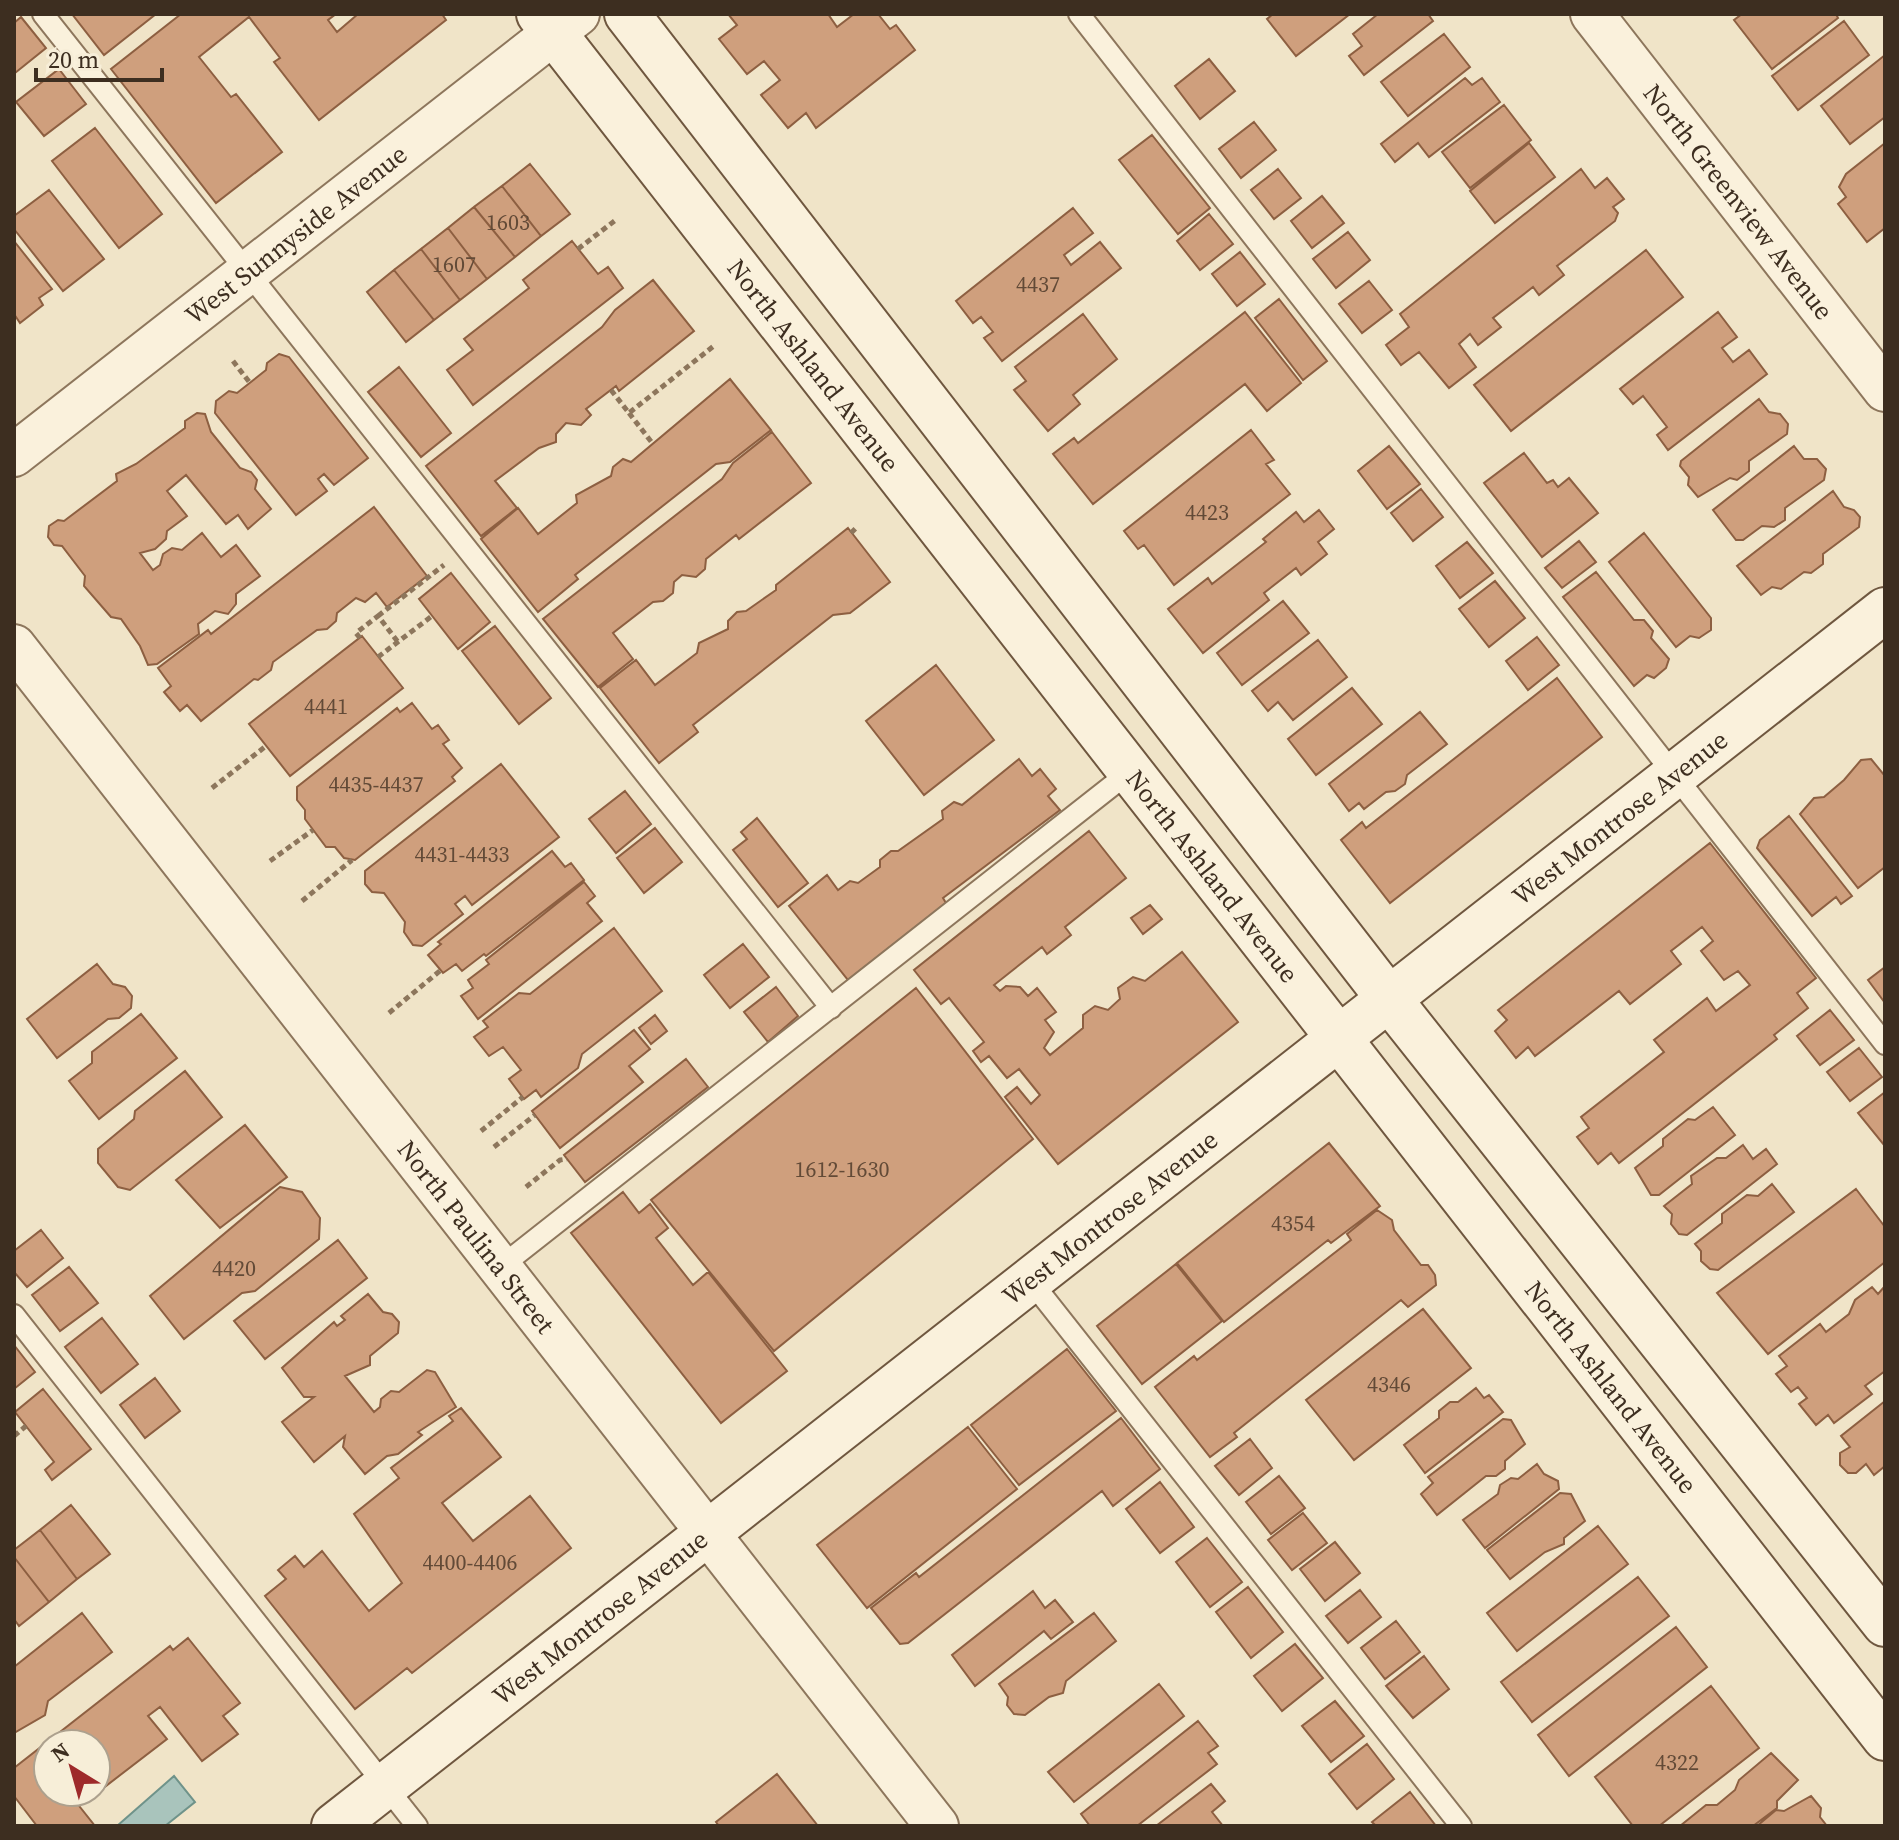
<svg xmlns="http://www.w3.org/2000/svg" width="1899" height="1840" font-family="'Source Serif 4',serif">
<rect width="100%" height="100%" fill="#f0e4c8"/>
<path fill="#a9c4bc" stroke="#6f938a" stroke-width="2" d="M174,1776L195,1802L165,1826H117Z"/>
<path fill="#cf9f7d" stroke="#8d5f41" stroke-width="2" d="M72,14H156L104,55Z
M181,14H336L328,20L337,32L358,14H442L446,20L319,120L274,62L280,58L249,17L199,57L231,97L236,94L282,152L216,203L111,69Z
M728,14H828L837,27L854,14H878L890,29L896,25L915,50L816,128L806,113L788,128L761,95L780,80L764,61L747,74L719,39L737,25Z
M1273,14H1350L1296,56L1267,19Z
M1378,14H1428L1433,21L1364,75L1349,56L1362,46L1353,34Z
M1742,14H1836L1838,18L1772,69L1734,20Z
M21,17L46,48L15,73L14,23Z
M1844,21L1869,55L1798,110L1772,76Z
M1444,34L1470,67L1408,116L1381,82Z
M1885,55V117L1850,144L1821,106Z
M1209,59L1235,91L1200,119L1175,86Z
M59,69L86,104L44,136L16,102Z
M1465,78L1472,85L1482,78L1500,102L1429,157L1418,143L1395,162L1381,144Z
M1504,105L1531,140L1470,188L1442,152Z
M1254,122L1276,150L1241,178L1219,149Z
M95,128L162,214L119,248L52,161Z
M1152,135L1210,208L1178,234L1119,160Z
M1529,143L1555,177L1495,223L1470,191Z
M1885,143V228L1867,242L1838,204L1846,197L1839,187L1846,174Z
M530,164L570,214L541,236L502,186Z
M1278,169L1301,198L1274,219L1251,190Z
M1581,169L1595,188L1607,178L1624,199L1613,207L1618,213L1615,221L1557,266L1564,275L1539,295L1533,287L1493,318L1501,327L1478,345L1470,334L1459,344L1476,367L1449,388L1419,352L1401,365L1386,345L1409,327L1400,314Z
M502,186L541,236L515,257L474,207Z
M49,190L104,259L63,291L14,229V216Z
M1322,196L1344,223L1312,248L1291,221Z
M474,207L515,257L487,279L448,228Z
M1073,208L1093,233L1064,255L1071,265L1100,242L1121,268L1002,361L984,338L993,332L981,317L973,323L956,301Z
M1209,214L1233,244L1200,270L1177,241Z
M448,228L487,279L460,300L421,249Z
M1348,232L1370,260L1336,288L1313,259Z
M14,241L52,289L39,298L43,305L20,323L14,314Z
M572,241L598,274L608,267L623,288L473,405L447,370L473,350L464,339L529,288L523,280Z
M421,249L460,300L434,320L394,270Z
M1646,250L1683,297L1511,431L1474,385Z
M1240,252L1265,284L1237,306L1212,274Z
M394,270L434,320L406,342L367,292Z
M653,280L694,331L619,391L616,386L586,409L591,415L581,425L566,423L556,434V442L539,448L495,481L517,508L481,536L426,466L602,327L615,310Z
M1369,281L1392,310L1362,333L1339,304Z
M1279,299L1327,361L1303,380L1255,318Z
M1245,312L1301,383L1267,411L1245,384L1093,504L1053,454L1074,438L1078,443Z
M1718,312L1737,337L1722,348L1733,362L1749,350L1767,374L1668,450L1657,435L1667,427L1643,396L1633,404L1620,389Z
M1083,314L1117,359L1073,395L1080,404L1048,431L1014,390L1026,381L1015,367Z
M279,354L289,357L368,458L334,485L324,474L318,479L327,491L296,515L215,413L216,401L229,391L237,393L266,370L267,363Z
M399,367L451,433L421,457L368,392Z
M730,379L771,430L730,462L716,464L575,575L578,579L538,612L481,539L518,508L538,534L577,503L576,495L611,476L613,467L623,459L631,462Z
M1759,399L1769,412L1780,414L1788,424L1787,434L1749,461V471L1737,480L1730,478L1698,497L1688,485L1689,477L1680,466L1681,461Z
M197,413L205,414L211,432L240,468L251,472L257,480L255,489L271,509L248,529L238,515L226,524L186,475L167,491L187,516L167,531L166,539L155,549L140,553L153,570L160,565L163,554L172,548L182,550L202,533L221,557L236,545L260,576L236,594V604L228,614L215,611L198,624L199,634L157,664L148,665L140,646L121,619L111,617L84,586L85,576L62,546L54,545L48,537L49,526L58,520L64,521L117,481L116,474L136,464L185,428V421Z
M1251,430L1274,460L1266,464L1290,494L1174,585L1144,545L1138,549L1124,531Z
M772,432L811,483L739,539L736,535L706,559L705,569L696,577L682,575L674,582L673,593L663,601L653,602L613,633L633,659L598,687L543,619L722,479L733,463Z
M1389,446L1420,484L1387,509L1358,471Z
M1794,446L1804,459H1817L1826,469L1824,480L1785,508V520L1774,527L1762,526L1743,540H1736L1713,510Z
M1524,453L1547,483L1553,480L1558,487L1569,478L1598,513L1542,557L1484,483Z
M1421,489L1443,517L1413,541L1391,513Z
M1833,491L1844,507L1854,510L1860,517L1859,527L1823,554V564L1811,573L1804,572L1781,589L1772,587L1761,595L1737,566Z
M374,507L427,576L387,607L376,593L365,602L356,598L337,613L336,621L327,629L317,630L273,662L271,670L258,680L254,679L201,721L187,705L180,711L164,692L171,686L158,668L208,630L211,634Z
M1319,510L1334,529L1318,542L1327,554L1301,575L1296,568L1264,593L1269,600L1203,653L1168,609L1208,578L1212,584L1266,542L1263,539L1296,512L1304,522Z
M848,528L890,582L850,613L833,615L693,725L698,732L659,763L600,688L636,660L655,685L697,653L699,643L728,629V621L737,612L746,611L776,590V585Z
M1644,533L1711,618V630L1699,638L1690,636L1676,647L1609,562Z
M1579,541L1596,562L1562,588L1545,568Z
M1467,542L1493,573L1460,598L1436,566Z
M1596,572L1634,620H1644L1653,631L1651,638L1669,659L1666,668L1654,678L1647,675L1634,686L1563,597Z
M451,573L490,622L458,649L419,599Z
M1495,581L1525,618L1489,647L1459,609Z
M1283,601L1309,633L1242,685L1217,653Z
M495,626L551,698L519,724L462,651Z
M362,636L403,688L290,776L249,724Z
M1537,637L1559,665L1528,690L1506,661Z
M1318,640L1347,677L1293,720L1278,702L1268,711L1252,691Z
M936,665L994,740L924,795L866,721Z
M1557,678L1602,737L1390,903L1341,840L1362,822L1366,828Z
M1352,688L1382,724L1316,775L1288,739Z
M412,703L432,729L438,725L449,740L443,744L462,768L452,777L455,781L355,860L344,858L335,847H326L305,819V810L297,800V787L397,708L400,712Z
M1420,712L1447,744L1407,775L1405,784L1395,791L1386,792L1364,809L1359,803L1349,811L1329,784Z
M1019,759L1032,776L1040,769L1056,789L1048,796L1060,810L943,898L946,903L848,980L789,906L827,875L838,890L850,881L858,883L880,867V860L891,851H898L943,819L942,811L954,802L962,805Z
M1871,759L1885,776V867L1858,888L1800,814L1814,798L1824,797L1844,780L1861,760Z
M501,764L559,837L472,905L465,896L455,904L463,914L422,946L413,945L404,932L405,922L384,893L372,892L365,884V871Z
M625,791L651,824L616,853L589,819Z
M1789,816L1852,896L1841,904L1836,897L1812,916L1757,848L1760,840Z
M757,818L808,883L778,907L733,850L747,839L741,832Z
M655,828L682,862L644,893L617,858Z
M1089,831L1126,878L1065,927L1071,935L1047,954L1042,947L994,985L1000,991L1006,986L1020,987L1028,996L1037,988L1056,1012L1045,1020L1054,1032L1044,1048L1050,1055L1083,1028V1015L1095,1006L1108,1010L1120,999L1118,988L1133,977L1145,981L1182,952L1238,1022L1058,1164L1005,1097L1017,1087L1031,1104L1040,1095L1019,1069L1007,1078L989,1056L981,1062L973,1051L984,1042L949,998L941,1004L914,970Z
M1710,843L1816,978L1797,993L1808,1008L1774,1035L1777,1039L1619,1163L1611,1153L1598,1164L1577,1137L1589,1128L1581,1117L1664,1052L1654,1040L1707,998L1716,1011L1750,985L1738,971L1724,980L1701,951L1713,941L1702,927L1671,951L1681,964L1630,1004L1619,991L1535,1056L1528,1047L1516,1058L1495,1031L1507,1020L1498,1010Z
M552,851L565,867L571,863L584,880L486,956L484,954L462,971L456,964L443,973L428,955L441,944L438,942Z
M584,882L595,896L587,903L602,921L478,1019L461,996L473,988L468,980L489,964L486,960Z
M1150,905L1162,919L1143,934L1131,918Z
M614,928L662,991L582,1054L578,1068L541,1097L536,1090L524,1099L509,1079L521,1070L503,1047L489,1056L474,1037L488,1027L483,1021L519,993L530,994Z
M743,944L769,977L730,1008L704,975Z
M97,964L113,984L125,987L132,996L131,1008L119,1018L108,1019L57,1058L27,1019Z
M1885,967V1003L1868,980Z
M776,987L798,1016L768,1042L744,1012Z
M916,988L1033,1139L774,1351L651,1200Z
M1830,1010L1854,1040L1820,1065L1797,1036Z
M141,1014L177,1058L99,1119L69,1081L92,1063V1052Z
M655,1015L667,1031L651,1044L639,1028Z
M634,1030L650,1049L629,1066L643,1082L560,1148L532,1111Z
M1859,1048L1882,1077L1850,1101L1827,1072Z
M686,1059L708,1087L585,1182L564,1155Z
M185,1071L222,1117L130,1190L118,1187L98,1163V1149L134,1119L135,1111Z
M1885,1092V1144L1884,1145L1858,1113Z
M1713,1107L1735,1135L1659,1195H1651L1635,1168L1663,1146V1139L1688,1119L1695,1120Z
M245,1125L287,1177L220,1228L176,1180Z
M1329,1143L1380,1206L1331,1243L1328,1240L1224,1322L1177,1263Z
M1743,1145L1753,1159L1766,1149L1777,1164L1687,1235L1679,1234L1671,1224L1672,1214L1664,1206L1692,1184L1691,1176L1717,1158H1726Z
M1772,1184L1794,1212L1718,1270L1710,1269L1701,1261V1251L1695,1244L1722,1223V1214L1747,1195L1758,1196Z
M280,1187L302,1192L320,1218L319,1239L255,1291L242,1293L184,1339L150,1296Z
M1856,1189L1885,1227V1262L1768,1354L1717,1293Z
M623,1192L639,1213L650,1204L668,1228L656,1238L693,1285L708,1272L787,1371L721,1423L571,1233Z
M1377,1210L1392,1220L1394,1230L1421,1265H1428L1435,1275L1436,1285L1408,1307L1401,1300L1234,1433L1237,1437L1210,1457L1155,1387L1194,1356L1197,1360L1351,1240L1347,1234Z
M41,1230L63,1258L27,1287L14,1272V1251Z
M338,1240L367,1278L265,1359L234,1321Z
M1176,1264L1222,1321L1142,1384L1097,1326Z
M69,1267L98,1303L60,1331L32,1295Z
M1885,1286V1371L1865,1386L1872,1394L1834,1423L1828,1415L1816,1425L1799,1404L1807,1398L1798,1387L1791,1392L1776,1374L1787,1366L1779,1356L1820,1324L1826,1332L1849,1314L1855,1300L1872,1287L1878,1294Z
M368,1294L383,1312L392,1314L399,1322L398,1333L370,1356V1365L345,1376L374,1412L380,1407L381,1399L391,1391L399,1392L427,1370L435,1372L456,1407L418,1432L422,1435L398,1454L387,1456L365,1474L343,1447L345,1436L314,1462L282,1422L314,1397H304L282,1368L334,1322L337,1326L345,1320L341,1316Z
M1423,1309L1471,1368L1354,1460L1306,1400Z
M102,1318L138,1364L101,1393L65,1347Z
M14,1345L35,1372L14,1389Z
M1067,1349L1116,1411L1019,1485L971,1425Z
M155,1378L180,1411L145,1438L120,1405Z
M1476,1388L1484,1398L1489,1395L1503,1412L1425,1473L1404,1445L1439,1418V1411L1450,1402H1458Z
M43,1389L91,1449L52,1480L45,1470L54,1462L15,1412Z
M1885,1401V1466L1874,1475L1866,1464L1856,1473H1848L1840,1465V1453L1850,1447L1841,1436Z
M461,1408L501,1457L442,1503L473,1541L530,1496L571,1548L412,1673L407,1668L355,1709L265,1596L286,1579L278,1570L295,1556L304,1567L322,1551L369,1611L402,1583L354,1514L399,1478L391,1468L453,1421L449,1416Z
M1121,1418L1160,1469L1113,1506L1102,1491L908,1643L900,1644L871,1608L916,1573L919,1577Z
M1503,1419L1511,1420L1525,1444L1505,1461V1469L1496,1476H1486L1437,1515L1421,1494L1433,1483L1428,1477Z
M968,1427L1017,1489L867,1608L817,1545Z
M1250,1439L1272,1468L1239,1495L1215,1466Z
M1537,1464L1544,1474L1558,1481L1559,1489L1485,1548L1463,1520L1498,1494L1500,1485L1511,1478L1518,1479Z
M1279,1476L1305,1508L1271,1534L1246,1502Z
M1160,1482L1194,1527L1160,1553L1126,1509Z
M1560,1493L1571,1494L1585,1521L1564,1538V1544L1545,1552L1510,1579L1487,1550Z
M71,1505L110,1554L77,1579L40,1530Z
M1303,1513L1327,1543L1292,1570L1268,1540Z
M1598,1526L1628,1564L1517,1651L1487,1613Z
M40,1530L77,1579L49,1602L14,1557V1550Z
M1207,1538L1242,1582L1210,1607L1176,1562Z
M1335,1542L1360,1573L1325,1601L1300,1569Z
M14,1557L49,1602L19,1626L14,1619Z
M1638,1577L1669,1616L1532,1722L1501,1682Z
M1248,1587L1283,1632L1251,1658L1216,1612Z
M1360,1590L1381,1617L1348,1643L1326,1616Z
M1033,1591L1045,1608L1055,1600L1073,1622L1051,1639L1044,1631L975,1686L952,1655Z
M82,1613L112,1652L48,1701L45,1715L14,1733V1667Z
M1094,1613L1116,1641L1066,1681L1063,1693L1049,1697L1025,1715L1014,1714L1007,1705L1008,1697L999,1684Z
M1396,1621L1420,1652L1385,1679L1361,1648Z
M1676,1627L1707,1667L1569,1776L1538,1735Z
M188,1638L240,1703L223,1716L238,1734L202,1761L160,1707L148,1716L167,1739L93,1796L90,1792H96V1744H48V1792H68L95,1826H37L14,1796V1768L170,1646L173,1650Z
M1295,1644L1323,1678L1282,1711L1254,1676Z
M1424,1656L1449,1689L1413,1718L1386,1686Z
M1159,1684L1184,1716L1074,1802L1048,1772Z
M1711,1686L1759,1748L1659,1826H1633L1595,1777Z
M1335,1701L1364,1736L1331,1762L1302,1726Z
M1198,1721L1218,1746L1208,1753L1217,1764L1137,1826H1090L1081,1814Z
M1367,1744L1394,1779L1357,1809L1329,1774Z
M1771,1753L1798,1780L1777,1801V1808L1753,1826H1680L1706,1805H1717L1735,1790L1739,1780Z
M777,1774L818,1826H719L716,1822Z
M1211,1784L1225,1801L1212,1812L1223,1826H1156Z
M1410,1792L1436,1826H1376L1372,1822Z
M1811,1796L1821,1808L1820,1817L1827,1826H1757L1776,1810L1784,1811Z"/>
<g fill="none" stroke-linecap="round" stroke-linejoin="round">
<defs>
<path id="service" d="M43,14L831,1008
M1079,14L1885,1044
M499,1268L1132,770
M1030,1280L1461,1826
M14,1315L417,1826"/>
<g id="minor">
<path id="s1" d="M1592,14L1885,390"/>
<path id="s2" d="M14,455L578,14"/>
<path id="s3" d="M14,646L937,1826"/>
</g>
<g id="secondary">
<path id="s4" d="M539,14L1885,1738"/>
<path d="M627,14L1389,999L1885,1624"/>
<path id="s5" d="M334,1826L1885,610"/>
</g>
</defs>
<use href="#service" stroke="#8d765c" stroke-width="24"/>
<use href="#minor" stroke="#8d765c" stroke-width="46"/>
<use href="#secondary" stroke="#6f573f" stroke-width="48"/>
<path stroke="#8d765c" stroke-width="5" stroke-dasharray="6 4" stroke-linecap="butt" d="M578,249L617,219
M233,361L250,383
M611,390L629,413L715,345
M629,413L653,444
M851,533L857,527
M378,616L444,565
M360,638L356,633L378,616L398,642
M378,657L432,616
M212,788L266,746
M270,861L313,830
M302,901L352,860
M389,1013L441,970
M481,1131L523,1097
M494,1147L535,1115
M526,1187L560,1160L567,1159
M14,1436L26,1426"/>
<use href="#service" stroke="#faf1dc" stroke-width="20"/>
<use href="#minor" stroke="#faf1dc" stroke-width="42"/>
<use href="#secondary" stroke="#faf1dc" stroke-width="44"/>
</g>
<g text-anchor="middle" stroke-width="8" stroke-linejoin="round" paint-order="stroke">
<g font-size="22" fill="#624a37">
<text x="508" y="230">1603</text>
<text x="454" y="272">1607</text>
<text x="1038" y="292">4437</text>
<text x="1207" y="520">4423</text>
<text x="326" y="714">4441</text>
<text x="376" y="792">4435-4437</text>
<text x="462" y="862">4431-4433</text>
<text x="842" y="1177">1612-1630</text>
<text x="1293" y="1231">4354</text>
<text x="234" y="1276">4420</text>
<text x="1389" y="1392">4346</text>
<text x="470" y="1570">4400-4406</text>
<text x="1677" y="1770">4322</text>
</g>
<g font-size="26" fill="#3d2e20" stroke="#f7eed8">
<text dy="9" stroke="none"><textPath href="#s1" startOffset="238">North Greenview Avenue</textPath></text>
<text dy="9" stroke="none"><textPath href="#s2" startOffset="358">West Sunnyside Avenue</textPath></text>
<text dy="9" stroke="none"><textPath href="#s4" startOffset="446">North Ashland Avenue</textPath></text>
<text dy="9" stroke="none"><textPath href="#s5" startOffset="1634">West Montrose Avenue</textPath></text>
<text dy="9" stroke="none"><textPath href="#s4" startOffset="1094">North Ashland Avenue</textPath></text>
<text dy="9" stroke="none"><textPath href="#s5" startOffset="986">West Montrose Avenue</textPath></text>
<text dy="9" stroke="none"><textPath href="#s3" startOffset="750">North Paulina Street</textPath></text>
<text dy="9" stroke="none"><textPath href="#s4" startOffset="1742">North Ashland Avenue</textPath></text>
<text dy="9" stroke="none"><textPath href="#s5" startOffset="338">West Montrose Avenue</textPath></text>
</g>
</g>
<rect width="1899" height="1840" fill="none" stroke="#3d2e20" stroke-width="32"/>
<g transform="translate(72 1768) rotate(323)"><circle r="38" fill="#f7eed8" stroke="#ada18e" stroke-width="2"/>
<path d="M0-6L14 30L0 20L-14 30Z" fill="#9e2a2b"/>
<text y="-12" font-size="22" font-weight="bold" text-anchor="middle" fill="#3d2e20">N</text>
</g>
<path d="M36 68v12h126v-12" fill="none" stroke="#3d2e20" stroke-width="4"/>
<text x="48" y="68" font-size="24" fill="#3d2e20" stroke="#f7eed8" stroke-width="6" paint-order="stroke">20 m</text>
</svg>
